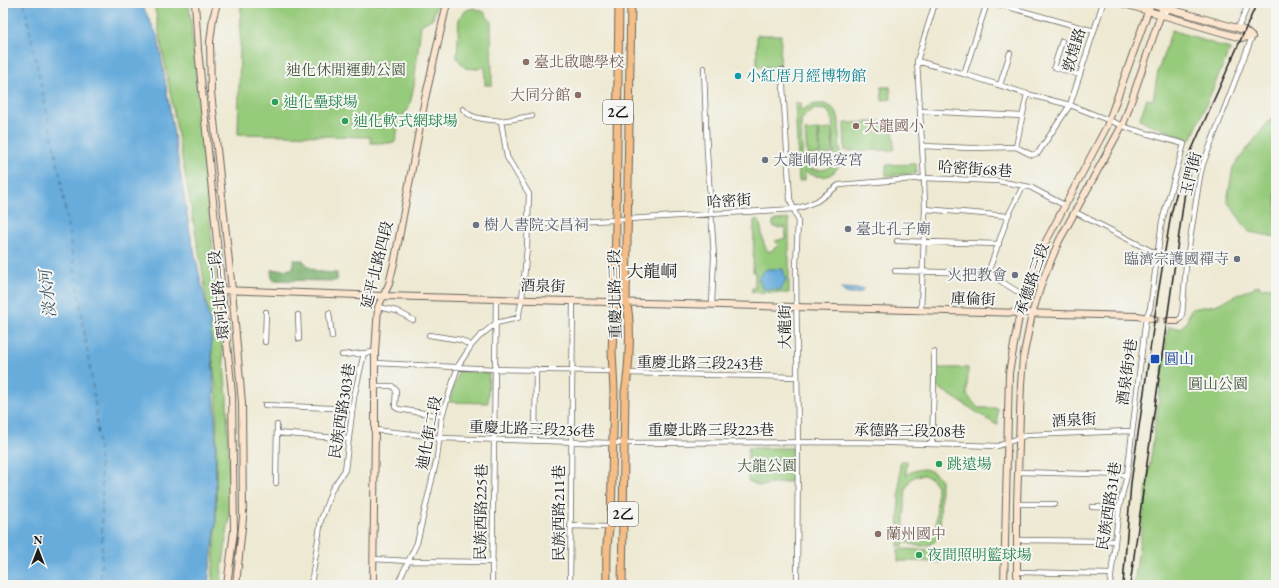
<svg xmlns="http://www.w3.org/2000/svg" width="1279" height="588" font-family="'EB Garamond','Noto Serif TC',serif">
<rect width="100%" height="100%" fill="#f6f6f2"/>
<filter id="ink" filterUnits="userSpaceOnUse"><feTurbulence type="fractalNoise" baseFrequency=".025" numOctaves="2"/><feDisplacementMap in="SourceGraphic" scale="8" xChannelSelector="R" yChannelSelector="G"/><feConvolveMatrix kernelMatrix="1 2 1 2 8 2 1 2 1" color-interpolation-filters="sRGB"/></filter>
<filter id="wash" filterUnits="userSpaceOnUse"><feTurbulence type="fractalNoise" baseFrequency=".012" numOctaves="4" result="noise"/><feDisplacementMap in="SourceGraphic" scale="16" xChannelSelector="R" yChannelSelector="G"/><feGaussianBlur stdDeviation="0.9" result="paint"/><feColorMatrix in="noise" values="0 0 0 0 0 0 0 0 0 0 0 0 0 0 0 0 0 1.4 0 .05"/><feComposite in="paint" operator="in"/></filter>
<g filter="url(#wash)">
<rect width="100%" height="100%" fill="#eee9d2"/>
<path fill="#97cb7c" stroke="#5a744c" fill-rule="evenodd" d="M152,3H189L227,397L230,513L220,585H212L216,524L217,398L204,280L155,9Z
M241,3H437L433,18L421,25L414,85L409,108L399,121L396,139L394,143H371L370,137L238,134Z
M474,8L484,12L491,22L492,85H485V66L478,69L465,68L457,58L459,17L467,10Z
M1172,30L1230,49L1191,140L1139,120L1147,99L1153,100L1158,71Z
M757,35H781L780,67H757Z
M881,87H890L891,99L882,100Z
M795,103H800L801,111C813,102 831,99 838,116C840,122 839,131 839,138C839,145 842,155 840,162C835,179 818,180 805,171V180L799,181ZM815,109L827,110L832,118L835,161C830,167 825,171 817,170C812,170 806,168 804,162C801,156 802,130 801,122L804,116Z
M1276,112V237L1249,232L1227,201L1233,167Z
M893,121L894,150L845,151L844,123Z
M832,129L833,154L821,155L819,130Z
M818,130L820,154L807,155L805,131Z
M916,164L917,173L886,176V165Z
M789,219V252H788V255L789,256V293L752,292V288H755V272H753L754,220H758C764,231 760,243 769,252L779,245L775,241L786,238L785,227L777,228L773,226V222L776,220Z
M1259,285L1260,288L1276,287V585H1134L1168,327L1180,328L1186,323L1191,309L1215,305Z
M936,368H968L967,395L978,408H997L998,424H995L936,386Z
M459,371L489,373L488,403L449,402Z
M748,448H793V481L760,486L748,481Z
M900,461H907L906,475C921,466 930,467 941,480L940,536C930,549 917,548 904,541L903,546H898ZM924,475L932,479L937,486L936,531C928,541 913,546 906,531C903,525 904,517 905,510C905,495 903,475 924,475Z
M898,549L940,550V562L898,561Z"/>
<path fill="#79af6c" stroke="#4a6644" d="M293,260H303C312,273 322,272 337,273V278H338L336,281L272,280L271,270L293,269Z"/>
<path fill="#67acdc" stroke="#42647c" d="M3,3H141L158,37L190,232L210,322L215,405L216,523L208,585H3Z
M766,269H783L786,280L781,290L763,289L758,278Z
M841,288L864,289L860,293C853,294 845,296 841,288Z"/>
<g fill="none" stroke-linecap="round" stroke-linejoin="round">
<path stroke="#3a5669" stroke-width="1" stroke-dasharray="5 4" stroke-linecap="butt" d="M24,3L60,175L95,401L102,489V556L100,585"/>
</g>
</g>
<g filter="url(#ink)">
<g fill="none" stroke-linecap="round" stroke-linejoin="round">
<path stroke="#cecab7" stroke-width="6" stroke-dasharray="6 3" stroke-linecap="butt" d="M1154,319L1168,321"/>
<defs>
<path id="street" d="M994,3L1094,31
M1144,3L1148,11
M1161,14L1169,9L1171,3
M1238,28L1249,3
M1062,41L1054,67L1080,75
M917,61L964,74L1027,94L1070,105L1131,129L1184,144L1162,221L1150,309L1146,317L1127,475L1119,508L1110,585
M704,68L707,152L714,256L712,304
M782,70L790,199L798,220L796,266L798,442L797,585
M964,74L987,3
M1000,85L1010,53
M920,111L1022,116
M501,121L532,116
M922,146L971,148L1016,147L1032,155L1038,153L1070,105L1103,3
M1016,147L1027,94
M925,209L1008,216
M1075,212L1157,254
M529,225L794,209L805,206L817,201L839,185L924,178L998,181L1030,187L1064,205
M897,241L999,244
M895,271L988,273L1018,292L1025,294
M988,273L1008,216L1023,186
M378,307L397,311L413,320
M921,311L925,209L924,178L917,61L935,3
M329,313L332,337
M298,315L299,339
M1177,321L1181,318L1182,316L1186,265L1200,176L1203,164L1252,37
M429,335L461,340L471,346
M265,342L266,312
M342,355L375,352
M375,363L495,369L613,371
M627,373L797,377
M375,386H392L396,390L395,407L398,409L442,416
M265,405L352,409
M375,430L412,434L439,438L613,443L857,442L998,446L1027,435L1131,431
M277,433L349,439
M535,440L536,369
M932,444L934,380V352
M1018,472L1127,475
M276,483L277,425
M1017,504H1055
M1092,507L1119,508
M570,526L609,527
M1017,540L1115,541
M373,559L408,561L493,562
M1017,572L1111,574
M311,585L321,520L332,489L345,470L354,397L364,353
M397,585L417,543L437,458L442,416L458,366L471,346L479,337L496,323L518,318L522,299L527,248L529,194L507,157L501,121C488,119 471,120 463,109
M492,585L496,298
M570,585L573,300"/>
<path id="secondary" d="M195,3L198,49L232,394L234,531L227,585
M217,3L213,18L210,42L211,92L232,290L242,403L243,518L236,585
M1121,3L1241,38L1252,37
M1149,3L1244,30L1252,37
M223,290L384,296L1137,316L1154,319
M1168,321H1177
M373,585L375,430V352L378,307L389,284L395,259L425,99L447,3
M1004,585L1009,373L1018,322L1023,301L1044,245L1107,126L1151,3
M1017,585V504L1021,384L1023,358L1032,314L1042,282L1059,241L1124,122L1161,14L1163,3"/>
<path id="primary" d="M607,585C607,568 605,538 611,522L614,391L612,351L615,291L619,3
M622,585L625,392C629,372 632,320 626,302L631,3"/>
</defs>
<use href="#street" stroke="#66645c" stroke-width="6"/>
<use href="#secondary" stroke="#66645c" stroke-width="8"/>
<use href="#primary" stroke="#66645c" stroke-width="9"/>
<use href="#street" stroke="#fff" stroke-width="4.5"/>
<use href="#secondary" stroke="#fbe5cf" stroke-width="6"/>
<use href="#primary" stroke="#f6be87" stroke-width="7"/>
<path stroke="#1c1c1c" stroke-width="1.5" d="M1123,585L1131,483L1158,294L1171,214L1177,191L1188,158L1257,3
M1130,585L1186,184L1194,158"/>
</g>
</g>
<g fill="#8d6e63" stroke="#f6f6f2" stroke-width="1.5">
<circle cx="526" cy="62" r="4"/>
<circle cx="578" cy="95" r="4"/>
<circle cx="856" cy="126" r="4"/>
<circle cx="878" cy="534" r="4"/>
</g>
<circle fill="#0f9aa8" stroke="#f6f6f2" stroke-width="1.5" cx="738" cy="76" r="4"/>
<g fill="#2e9e5b" stroke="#f6f6f2" stroke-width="1.5">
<circle cx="275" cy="102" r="4"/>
<circle cx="345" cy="121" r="4"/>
<circle cx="939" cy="464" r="4"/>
<circle cx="919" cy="555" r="4"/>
</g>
<g fill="#6b7280" stroke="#f6f6f2" stroke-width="1.5">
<circle cx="765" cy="160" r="4"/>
<circle cx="476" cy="225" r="4"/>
<circle cx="848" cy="229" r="4"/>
<circle cx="1237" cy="259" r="4"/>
<circle cx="1015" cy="275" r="4"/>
</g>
<rect fill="#1a4fb4" stroke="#f6f6f2" stroke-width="1.5" x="1150" y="354" width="10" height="10" rx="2"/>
<g text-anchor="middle" stroke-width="4" stroke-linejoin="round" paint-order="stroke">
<g fill="#f6f6f2" stroke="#5d5d5c" stroke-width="1">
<rect x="603" y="100" width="30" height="24" rx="3"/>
<rect x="608" y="502" width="30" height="24" rx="3"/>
</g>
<g font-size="14" font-weight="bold" fill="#1c1c1c">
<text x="618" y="117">2乙</text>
<text x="623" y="519">2乙</text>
</g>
<g font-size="15" fill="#1c1c1c" stroke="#f6f6f2">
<text transform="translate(1074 50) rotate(-73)" y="5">敦煌路</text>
<text transform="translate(975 169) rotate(4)" y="5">哈密街68巷</text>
<text transform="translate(1191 174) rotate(-76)" y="5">玉門街</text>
<text transform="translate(729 201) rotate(-4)" y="5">哈密街</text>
<text transform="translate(377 265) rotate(-76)" y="5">延平北路四段</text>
<text transform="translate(1032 279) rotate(-71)" y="5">承德路三段</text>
<text transform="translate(543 286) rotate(2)" y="5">酒泉街</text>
<text transform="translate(615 294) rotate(-91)" y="5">重慶北路三段</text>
<text transform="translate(219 295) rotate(-96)" y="5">環河北路二段</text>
<text transform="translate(973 299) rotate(1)" y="5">庫倫街</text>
<text transform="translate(785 327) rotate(-90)" y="5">大龍街</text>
<text transform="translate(700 363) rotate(1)" y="5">重慶北路三段243巷</text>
<text transform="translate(1127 372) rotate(-82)" y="5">酒泉街9巷</text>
<text transform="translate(342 411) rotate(-81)" y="5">民族西路303巷</text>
<text transform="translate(1074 420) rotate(-3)" y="5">酒泉街</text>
<text transform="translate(532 429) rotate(2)" y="5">重慶北路三段236巷</text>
<text x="711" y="435">重慶北路三段223巷</text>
<text transform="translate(910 431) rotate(1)" y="5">承德路三段208巷</text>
<text transform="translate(429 433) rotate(-79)" y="5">迪化街二段</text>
<text transform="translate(1109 506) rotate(-81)" y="5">民族西路31巷</text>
<text transform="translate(481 512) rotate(-89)" y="5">民族西路225巷</text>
<text transform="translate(559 513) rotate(-90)" y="5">民族西路211巷</text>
</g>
<g font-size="15" fill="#785e54" stroke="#f6f6f2" text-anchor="start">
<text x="534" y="67">臺北啟聰學校</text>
<text x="570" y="100" text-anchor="end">大同分館</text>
<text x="864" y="131">大龍國小</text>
<text x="886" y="539">蘭州國中</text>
</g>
<g font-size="15" fill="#47593e" stroke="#f6f6f2">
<text x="346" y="75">迪化休閒運動公園</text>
<text x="1218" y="389">圓山公園</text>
<text x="767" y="471">大龍公園</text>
</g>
<g font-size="15" fill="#0d838f" stroke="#f6f6f2" text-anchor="start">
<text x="746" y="81">小紅厝月經博物館</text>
</g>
<g font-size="15" fill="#27864d" stroke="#f6f6f2" text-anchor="start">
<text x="283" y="107">迪化壘球場</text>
<text x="353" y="126">迪化軟式網球場</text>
<text x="947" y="469">跳遠場</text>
<text x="927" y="560">夜間照明籃球場</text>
</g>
<g font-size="15" fill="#5b616d" stroke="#f6f6f2" text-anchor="start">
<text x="773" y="165">大龍峒保安宮</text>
<text x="484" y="230">樹人書院文昌祠</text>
<text x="856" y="234">臺北孔子廟</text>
<text x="1229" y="264" text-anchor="end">臨濟宗護國禪寺</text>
<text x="1007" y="280" text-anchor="end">火把教會</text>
</g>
<g font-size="15" fill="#164399" stroke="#f6f6f2" text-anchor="start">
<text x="1164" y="364">圓山</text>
</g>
<g font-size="16" font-style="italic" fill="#3a5669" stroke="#f6f6f2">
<text transform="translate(47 294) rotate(-96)" y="6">淡水河</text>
</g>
<g font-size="17" fill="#1c1c1c" stroke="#f6f6f2">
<text x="652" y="277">大龍峒</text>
</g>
</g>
<rect width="1279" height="588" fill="none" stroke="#f6f6f2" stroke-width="16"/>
<g transform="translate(38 550)" stroke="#f6f6f2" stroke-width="3" paint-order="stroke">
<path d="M0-3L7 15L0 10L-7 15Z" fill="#1c1c1c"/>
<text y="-6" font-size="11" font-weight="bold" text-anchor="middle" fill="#1c1c1c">N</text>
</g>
</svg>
